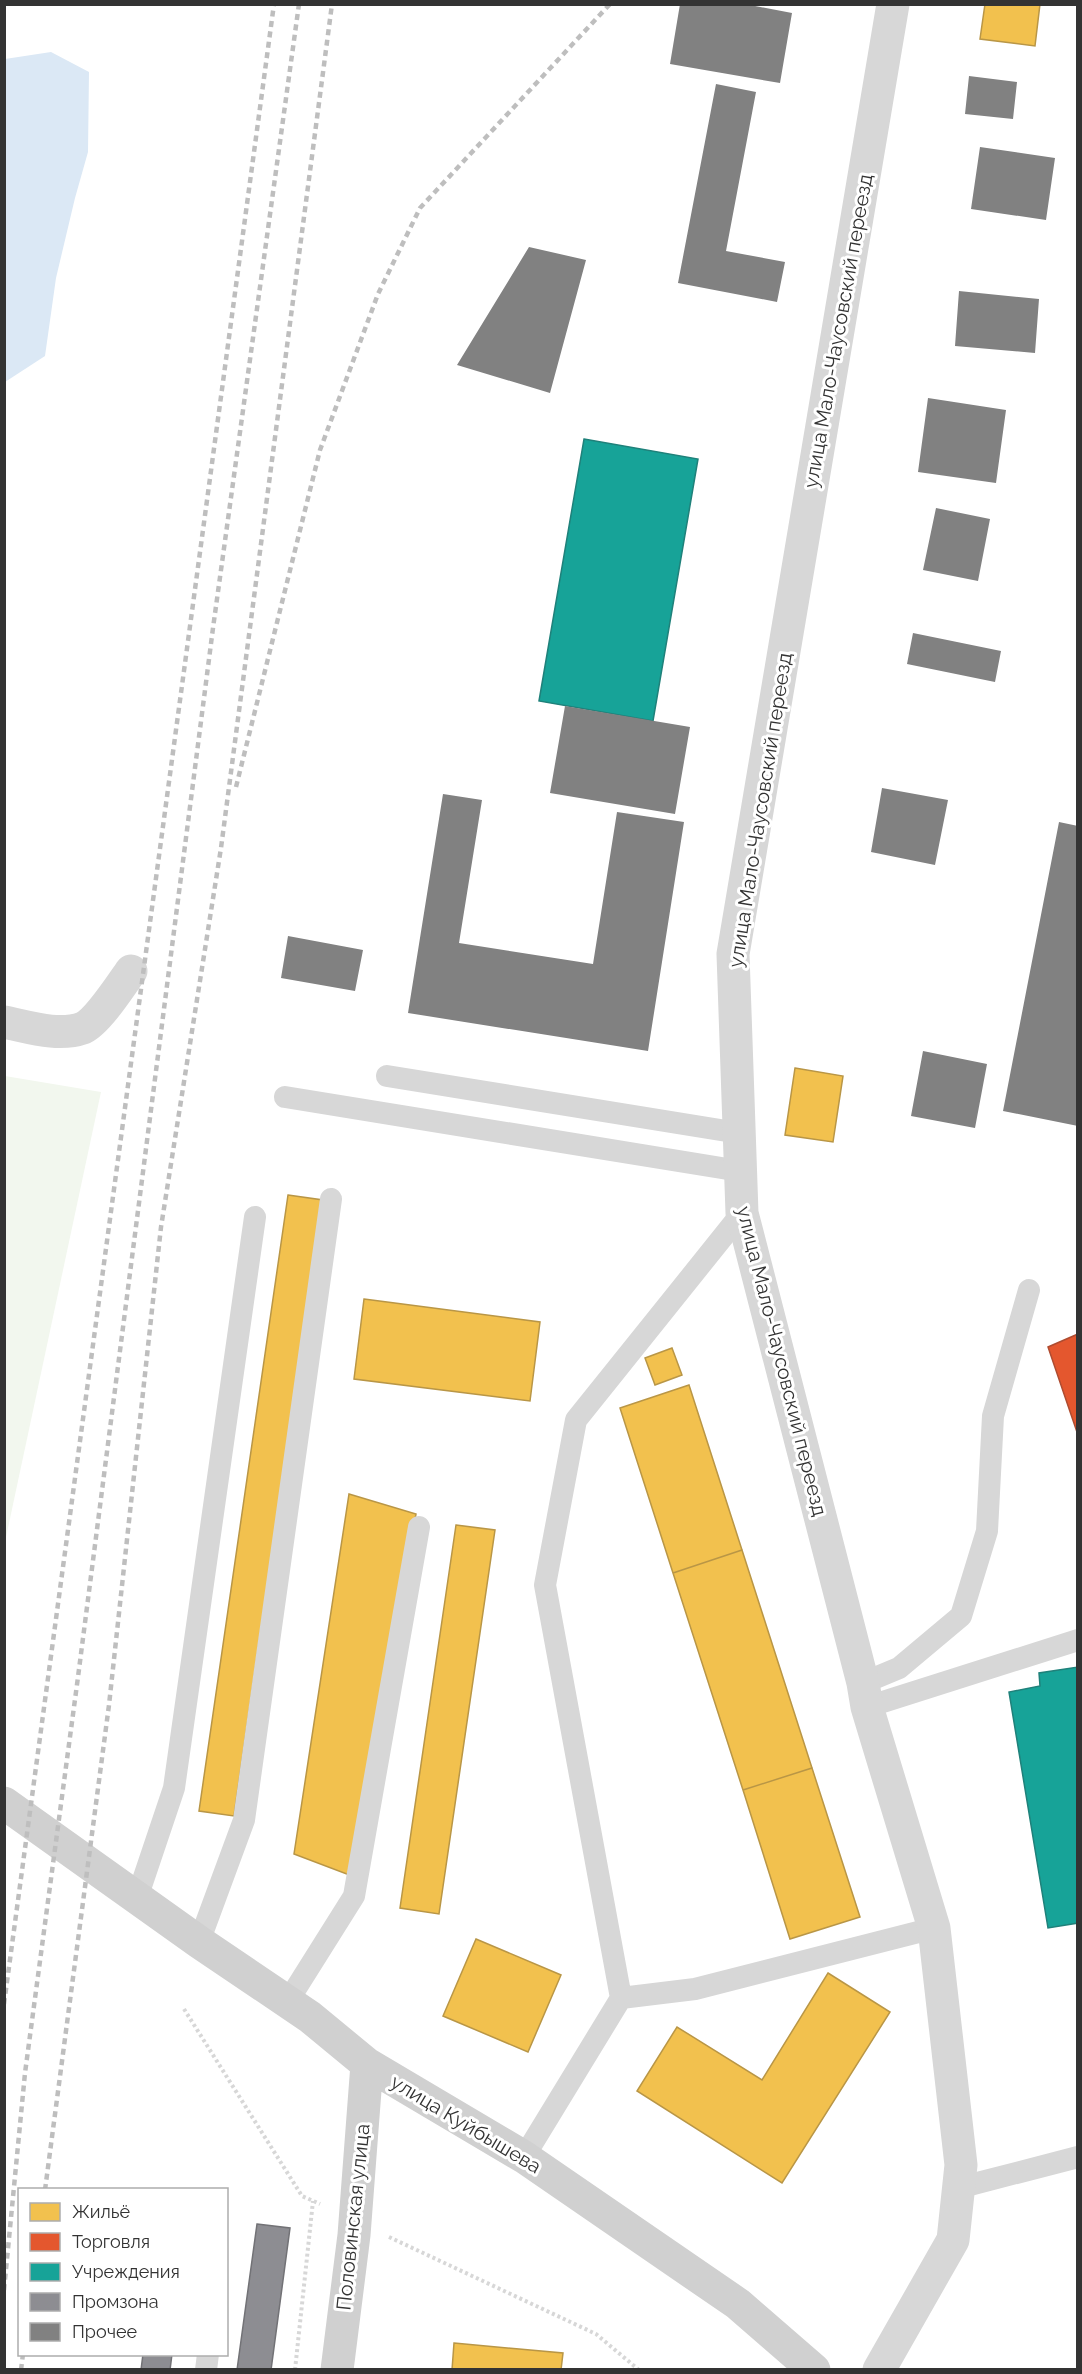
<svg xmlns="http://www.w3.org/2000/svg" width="1082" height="2374" font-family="Raleway,sans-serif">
<rect width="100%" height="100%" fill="#fff"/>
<path fill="#f2f7ee" d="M5,1076L101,1092L5,1542L4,1076Z"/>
<path fill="#dbe8f5" d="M51,52L89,72L88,152L75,198L56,278L45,356L5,382V59Z"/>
<path fill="#f2c14e" stroke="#b99646" stroke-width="1.5" d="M985,4H1040L1035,46L980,39Z
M795,1068L843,1076L833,1142L785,1135Z
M288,1195L323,1200L234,1816L199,1811Z
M364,1299L540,1322L530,1401L354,1379Z
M672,1348L682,1375L655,1385L645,1358Z
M689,1385L742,1550L673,1573L620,1408Z
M349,1494L416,1514L352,1876L294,1854Z
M456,1525L495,1530L439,1914L400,1908Z
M742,1550L812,1768L743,1790L673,1573Z
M812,1768L860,1917L790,1939L743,1790Z
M476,1939L561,1975L528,2052L443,2016Z
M828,1973L890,2012L782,2183L637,2091L677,2027L762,2080Z
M454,2343L563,2353L561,2370H452Z"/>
<path fill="#e4572e" stroke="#af4c30" stroke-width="1.5" d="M1078,1334V1435L1048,1347Z"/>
<path fill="#17a398" stroke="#1f817a" stroke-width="1.5" d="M584,439L698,459L653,721L539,701Z
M1078,1667V1923L1048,1928L1009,1692L1040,1686L1039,1673Z"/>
<path fill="#8d8d92" stroke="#727276" stroke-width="1.5" d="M257,2224L290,2228L271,2370H237Z
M143,2354H172L170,2370H141Z"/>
<path fill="#818181" d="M680,4H745L792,13L780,83L670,64Z
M969,76L1017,82L1013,119L965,114Z
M716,84L756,92L726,251L785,262L777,302L678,283Z
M980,147L1055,158L1046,220L971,209Z
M529,247L586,260L550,393L457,365Z
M959,291L1039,299L1035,353L955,346Z
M928,398L1006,410L996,483L918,472Z
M936,508L990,519L978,581L923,570Z
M913,633L1001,651L995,682L907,664Z
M565,706L690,727L675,814L550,793Z
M882,788L948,800L935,865L871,852Z
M443,794L482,800L459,943L593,964L617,812L684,822L648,1051L408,1013Z
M1059,822L1078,826V1126L1003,1111Z
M288,936L363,950L355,991L281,978Z
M923,1051L987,1064L975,1128L911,1116Z"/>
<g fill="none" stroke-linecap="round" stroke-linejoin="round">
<path stroke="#d7d7d7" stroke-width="4" stroke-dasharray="3 3" stroke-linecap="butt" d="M184,2009L302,2196L320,2204
M389,2237L596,2334L639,2370
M295,2370L313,2201"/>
<path stroke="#d7d7d7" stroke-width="22" d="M387,1076L739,1133
M285,1097L740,1171
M863,1683L899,1668L961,1616L987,1531L993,1416L1029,1290
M867,1707L1078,1640
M137,1898L174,1788L255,1217
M199,1942L244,1820L331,1199
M621,1998L545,1585L576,1420L742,1213
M288,2001L354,1896L419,1527
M524,2157L621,1998L695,1989L934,1928
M958,2188L1078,2157
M206,2370L208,2354"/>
<path stroke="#d7d7d7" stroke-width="33" d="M4,1022C29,1027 58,1037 83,1028C98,1021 121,985 131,971
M879,2370L953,2240L961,2165L934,1928L867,1707L863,1683L742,1213L733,954L893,4"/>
<path stroke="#d0d0d0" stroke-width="33" d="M4,1803L199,1942L310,2017L367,2064L524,2157L738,2304L814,2370
M337,2370L354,2235L367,2064"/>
<path stroke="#bebebe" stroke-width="4.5" stroke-dasharray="6 4.5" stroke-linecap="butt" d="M236,787L320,450L378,294L420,208L610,4
M4,2004L274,4
M45,2190L109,1705L161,1227L221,848L332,4
M4,2290L25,2073L78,1677L213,628L299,4
M21,2370L23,2354"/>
</g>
<g text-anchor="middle" stroke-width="6" stroke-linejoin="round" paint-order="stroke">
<g font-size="20" fill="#333" stroke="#fff">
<text transform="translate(838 331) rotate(-80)" y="7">улица Мало-Чаусовский переезд</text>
<text transform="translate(760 810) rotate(-81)" y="7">улица Мало-Чаусовский переезд</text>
<text transform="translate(782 1361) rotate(76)" y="7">улица Мало-Чаусовский переезд</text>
<text transform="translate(466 2124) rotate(31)" y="7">улица Куйбышева</text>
<text transform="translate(353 2217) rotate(-84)" y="7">Половинская улица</text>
</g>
</g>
<rect width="1082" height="2374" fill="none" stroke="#333333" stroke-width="12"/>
<rect x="18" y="2188" width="210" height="168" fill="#ffffff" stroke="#adadad" stroke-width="1.5"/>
<rect x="30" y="2203" width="30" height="18" fill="#f2c14e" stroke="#adadad" stroke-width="1.5"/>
<text x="72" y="2218" font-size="18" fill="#333333">Жильё</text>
<rect x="30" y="2233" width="30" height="18" fill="#e4572e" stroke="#adadad" stroke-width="1.5"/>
<text x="72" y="2248" font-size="18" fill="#333333">Торговля</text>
<rect x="30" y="2263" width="30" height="18" fill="#17a398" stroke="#adadad" stroke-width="1.5"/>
<text x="72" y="2278" font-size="18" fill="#333333">Учреждения</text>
<rect x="30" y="2293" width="30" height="18" fill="#8d8d92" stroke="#adadad" stroke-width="1.5"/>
<text x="72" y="2308" font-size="18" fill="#333333">Промзона</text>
<rect x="30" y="2323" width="30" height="18" fill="#818181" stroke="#adadad" stroke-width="1.5"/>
<text x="72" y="2338" font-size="18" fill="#333333">Прочее</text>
</svg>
